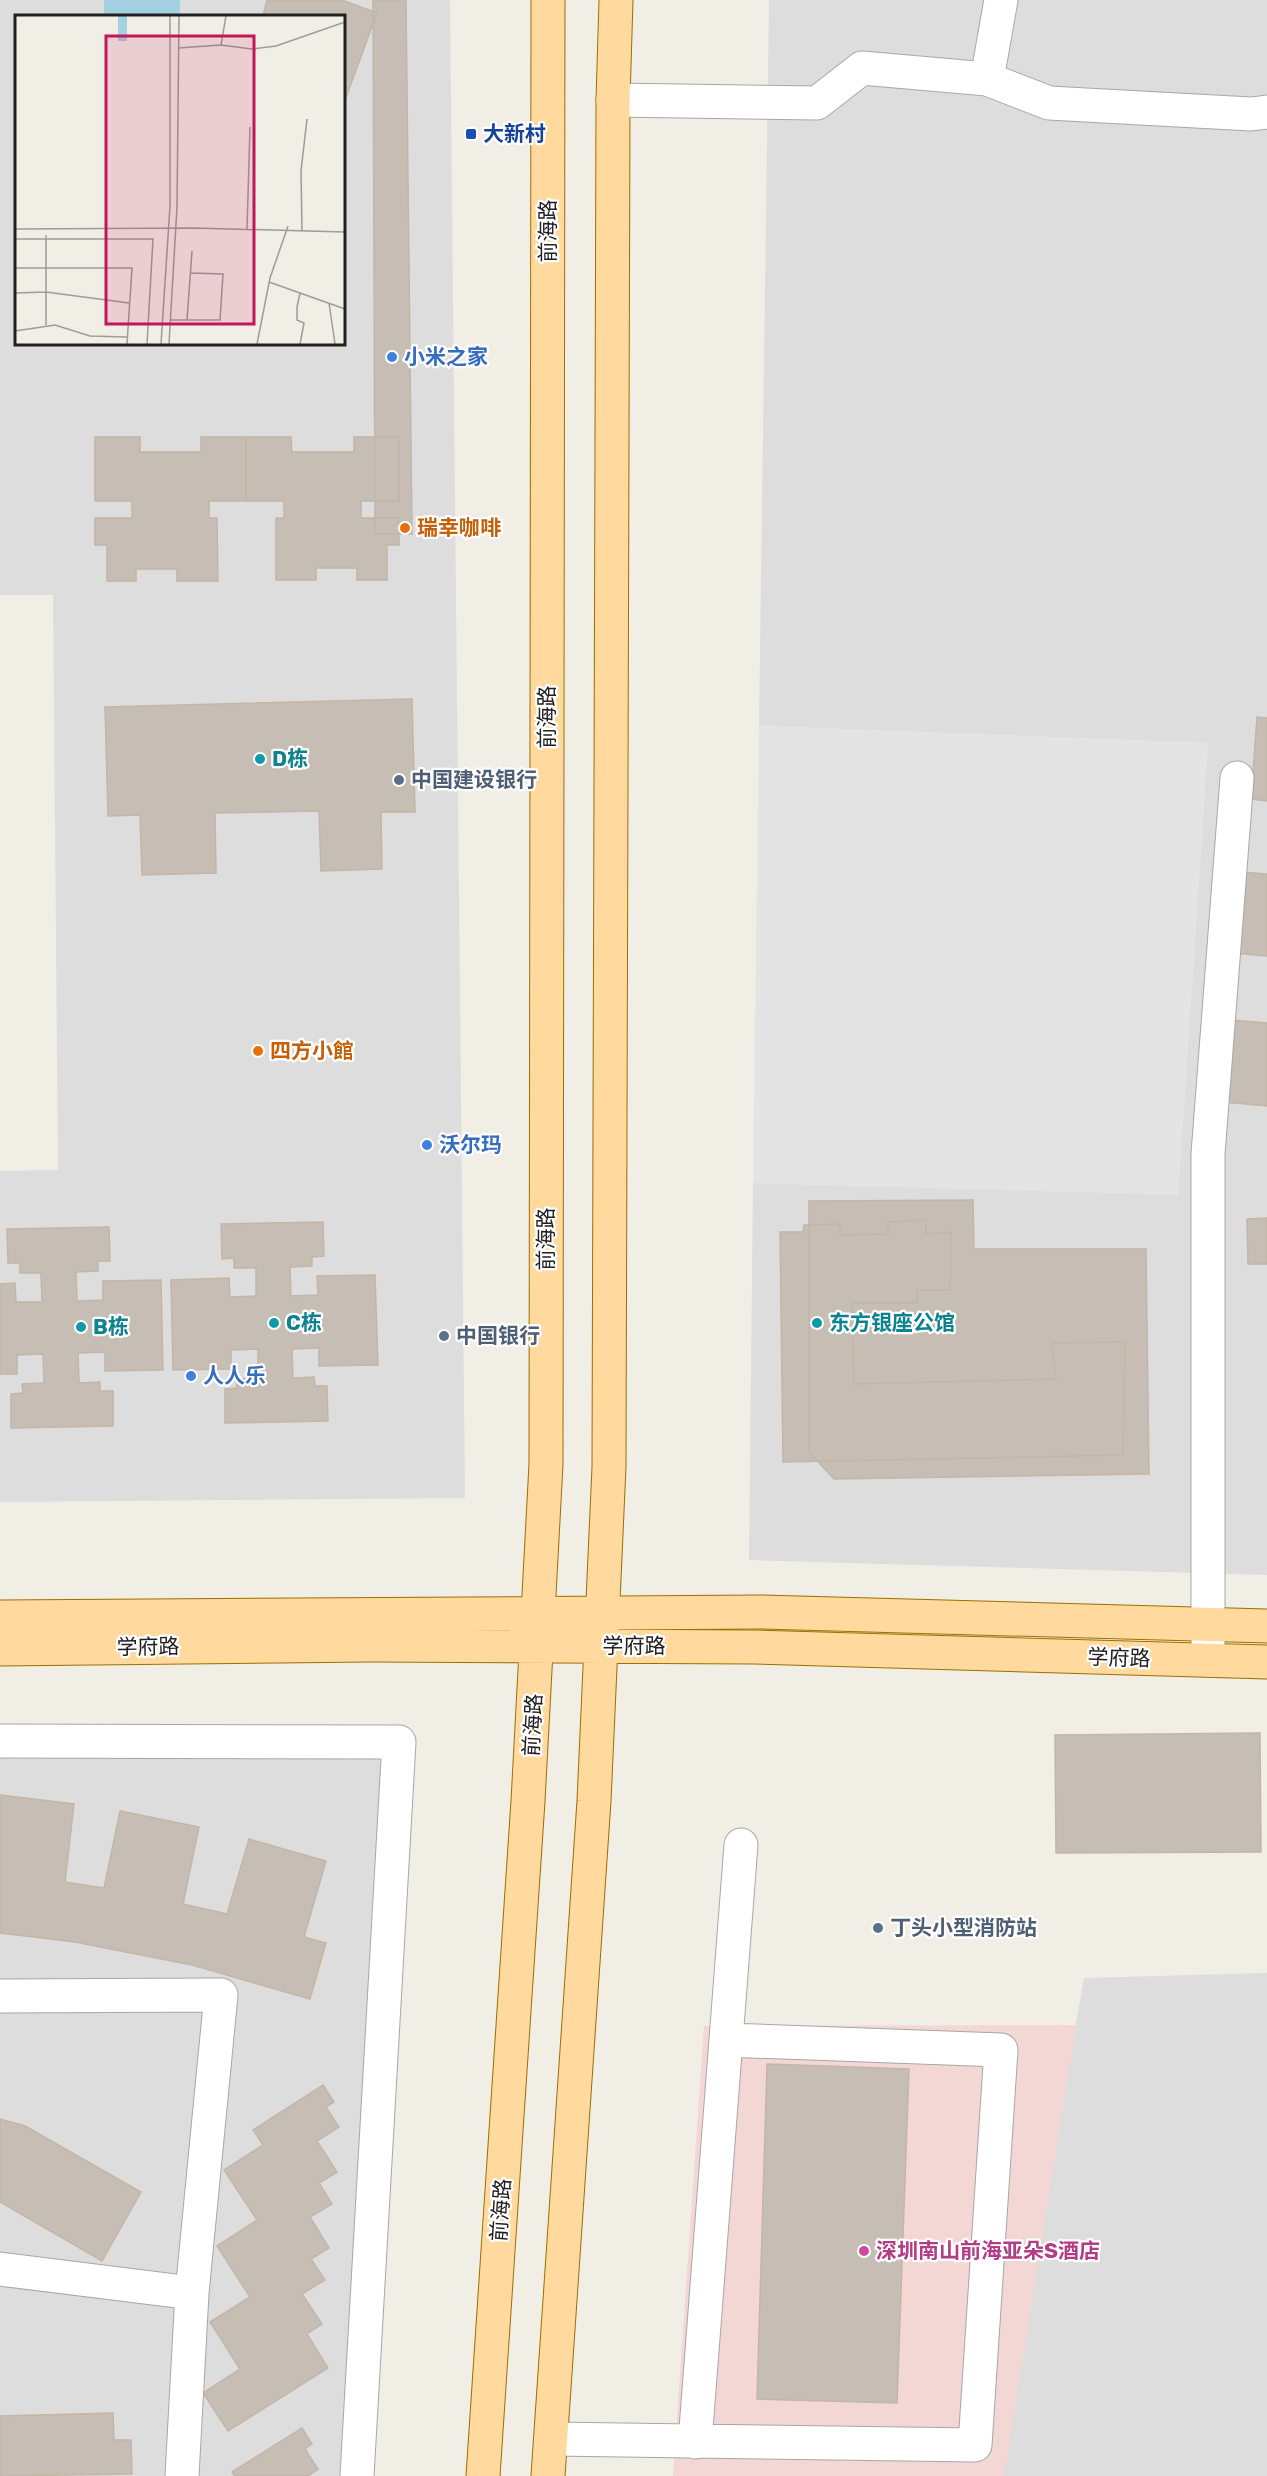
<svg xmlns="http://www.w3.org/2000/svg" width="1267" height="2476" font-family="Rubik,'Noto Sans SC',sans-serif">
<rect width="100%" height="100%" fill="#f1eee6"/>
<path fill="#dedddd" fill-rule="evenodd" d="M0,0H450L465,1498L0,1502V1171L58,1170L53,595H0ZM16,16H344V344H16Z
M769,0H1267V1575L749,1560L753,1183L1178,1194L1208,743L759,726Z
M0,1741L399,1742L357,2476H0Z
M1267,1973V2476H1003L1029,2290L1084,1978Z"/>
<path fill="#f3d7d4" d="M1076,2025L1004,2476H673L704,2026Z"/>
<path fill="#e4e4e4" d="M759,726L1208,743L1178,1195L753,1183Z"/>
<path fill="#a3d1e2" d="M104,0H180V16H104Z"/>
<path fill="#c6beb5" stroke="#c4b5a7" stroke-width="1.5" d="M267,0H342L377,13L344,103V16H263Z
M373,0H406L412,534H375Z
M95,437H140V452H201V437H246V501H209V518H217L218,581H177V569H136V581H107V545H95V518H132V501H95Z
M246,437H291L292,452H354V437H399V501H361V518H399V545H387V580H357V568H316V580H276V518H284V501H246Z
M412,699L415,812H381L382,869L321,871L319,811L215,813L216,873L142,875L140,815L108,816L105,707Z
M1257,717L1267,718V801L1251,799Z
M1240,872L1267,874V956L1233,953Z
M1231,1020L1267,1023V1106L1224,1102Z
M973,1200L974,1249H1146L1149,1474L834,1479L809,1452V1201Z
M1267,1218V1264H1248L1247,1219Z
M926,1220V1234L951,1232L950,1290H917V1303H852L854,1384L1056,1379L1052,1343L1125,1342L1123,1455L783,1462L780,1232H803L804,1225L840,1224V1235L888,1234V1222Z
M323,1222L324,1256L312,1257V1266L290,1267L291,1296L318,1295L317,1276L375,1275L378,1365L319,1366V1348L292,1349L293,1378L314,1377L315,1386H327L328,1421L225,1423V1389L237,1388L236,1379L258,1378V1349L231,1350V1369L173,1370L171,1280L229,1278L230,1297L256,1296V1268H234V1258L222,1259L221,1224Z
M109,1227L110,1261H98V1271L76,1272L77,1301L103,1300V1281L161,1280L163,1370L105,1371V1352L78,1353L79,1383L100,1382V1391H113V1426L11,1428V1394L23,1393L22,1384L44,1383L43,1354L17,1355V1374H0V1284L15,1283L16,1302H42L41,1273H20V1263H8L7,1229Z
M1260,1733L1261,1852L1056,1853L1055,1735Z
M0,1795L74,1804L65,1882L104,1888L120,1811L199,1827L183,1904L227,1914L249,1839L326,1861L304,1937L326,1943L310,1999L192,1965L75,1942L0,1933Z
M767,2064L909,2069L897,2403L757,2399Z
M323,2085L334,2102L326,2107L339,2127L317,2141L337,2172L319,2183L332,2204L310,2217L329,2248L311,2259L325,2280L302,2294L322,2324L307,2334L328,2368L228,2431L203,2393L240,2369L210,2322L250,2297L217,2246L257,2220L224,2170L263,2145L253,2130Z
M0,2119L25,2126L141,2192L102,2261L0,2202Z
M113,2413L114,2440H131L132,2474L0,2476V2416Z
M302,2428L312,2444L305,2449L318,2469L308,2476H235L232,2472Z"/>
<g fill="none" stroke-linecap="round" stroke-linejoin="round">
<defs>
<path id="minor" d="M987,79L1049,103L1251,114L1267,112
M613,100L817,103L862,68L987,79L1001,0
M1208,1660V1154L1237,778
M0,1741L399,1742L357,2476
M0,1996L221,1995L192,2293L182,2476
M0,2269L192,2293
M551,2439L975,2445L1001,2050L726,2040
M695,2442L741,1845"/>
<path id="major" d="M0,1617L760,1612L1267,1626
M0,1649L370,1645L754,1647L1267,1662
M483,2476L528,1801L546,1464L548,0
M548,2476L594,1801L609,1467L613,100L616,0"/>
</defs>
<use href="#minor" stroke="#a7a7a7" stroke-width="35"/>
<use href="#major" stroke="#9c6f00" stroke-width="35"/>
<use href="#minor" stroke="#fff" stroke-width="33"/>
<use href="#major" stroke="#ffd99d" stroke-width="33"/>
</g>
<rect fill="#1a4fb4" stroke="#fff" stroke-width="2" x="465" y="128" width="12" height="12" rx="3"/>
<g fill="#3f7fe0" stroke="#fff" stroke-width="2">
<circle cx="392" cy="357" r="6"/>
<circle cx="427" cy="1145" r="6"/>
<circle cx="191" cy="1376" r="6"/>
</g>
<g fill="#e8710a" stroke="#fff" stroke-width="2">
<circle cx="405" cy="528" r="6"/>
<circle cx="258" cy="1051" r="6"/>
</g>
<g fill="#0f9aa8" stroke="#fff" stroke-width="2">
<circle cx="260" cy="759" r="6"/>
<circle cx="274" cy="1323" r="6"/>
<circle cx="817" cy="1323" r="6"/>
<circle cx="81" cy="1327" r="6"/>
</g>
<g fill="#5c6f8a" stroke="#fff" stroke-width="2">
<circle cx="399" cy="780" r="6"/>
<circle cx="444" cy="1336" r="6"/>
<circle cx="878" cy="1928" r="6"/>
</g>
<circle fill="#d1479c" stroke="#fff" stroke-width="2" cx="864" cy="2251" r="6"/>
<g text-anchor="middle" stroke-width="4.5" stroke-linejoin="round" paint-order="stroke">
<g font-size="21" font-weight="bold" fill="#164399" stroke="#fff" text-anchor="start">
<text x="483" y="141">大新村</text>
</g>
<g font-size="21" fill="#202020" stroke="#fff">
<text transform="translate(548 231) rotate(-90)" y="7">前海路</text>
<text transform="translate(547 717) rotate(-90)" y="7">前海路</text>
<text transform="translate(546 1239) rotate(-90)" y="7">前海路</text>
<text x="634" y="1653">学府路</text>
<text transform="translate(148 1647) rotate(-1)" y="7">学府路</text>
<text transform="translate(1119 1658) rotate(2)" y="7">学府路</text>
<text transform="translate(533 1725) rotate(-87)" y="7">前海路</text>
<text transform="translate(501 2210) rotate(-86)" y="7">前海路</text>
</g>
<g font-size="21" font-weight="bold" fill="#366cbe" stroke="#fff" text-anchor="start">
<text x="404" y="364">小米之家</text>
<text x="439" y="1152">沃尔玛</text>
<text x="203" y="1383">人人乐</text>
</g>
<g font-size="21" font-weight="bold" fill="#c56008" stroke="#fff" text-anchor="start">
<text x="417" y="535">瑞幸咖啡</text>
<text x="270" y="1058">四方小館</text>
</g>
<g font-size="21" font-weight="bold" fill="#0d838f" stroke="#fff" text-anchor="start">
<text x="272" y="766">D栋</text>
<text x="286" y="1330">C栋</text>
<text x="829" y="1330">东方银座公馆</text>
<text x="93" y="1334">B栋</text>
</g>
<g font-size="21" font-weight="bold" fill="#4e5e75" stroke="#fff" text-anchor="start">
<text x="411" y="787">中国建设银行</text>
<text x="456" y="1343">中国银行</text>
<text x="890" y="1935">丁头小型消防站</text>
</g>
<g font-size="21" font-weight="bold" fill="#b23c85" stroke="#fff" text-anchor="start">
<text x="876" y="2258">深圳南山前海亚朵S酒店</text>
</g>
</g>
<g transform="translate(15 15)">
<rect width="330" height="330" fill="#f1eee6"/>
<path d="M103,1H112V26H103Z" fill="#a3d1e2"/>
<path fill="none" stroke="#9d9c97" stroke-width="1.5" d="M206,30L237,34L261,31L330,7M163,33L206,30L211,1M0,214L179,213L330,217M232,214L235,112M287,216L286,156L292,104M31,220V310M0,224H138L132,329M0,253H117L112,329M254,267L330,294M0,278L31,277L114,288M314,288L320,329M155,305H205L208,259L176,258M172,305L177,236M0,316L40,310L75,321L112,322M146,329L155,191V1M154,329L162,192L164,1M242,329L255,263L273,211M285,329L289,308L282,305V292L285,278"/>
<path fill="#c2185b" fill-opacity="0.15" stroke="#c2185b" stroke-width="3" d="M91,21H239V309H91Z"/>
<rect width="330" height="330" fill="none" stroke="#202020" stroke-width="3"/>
</g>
</svg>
